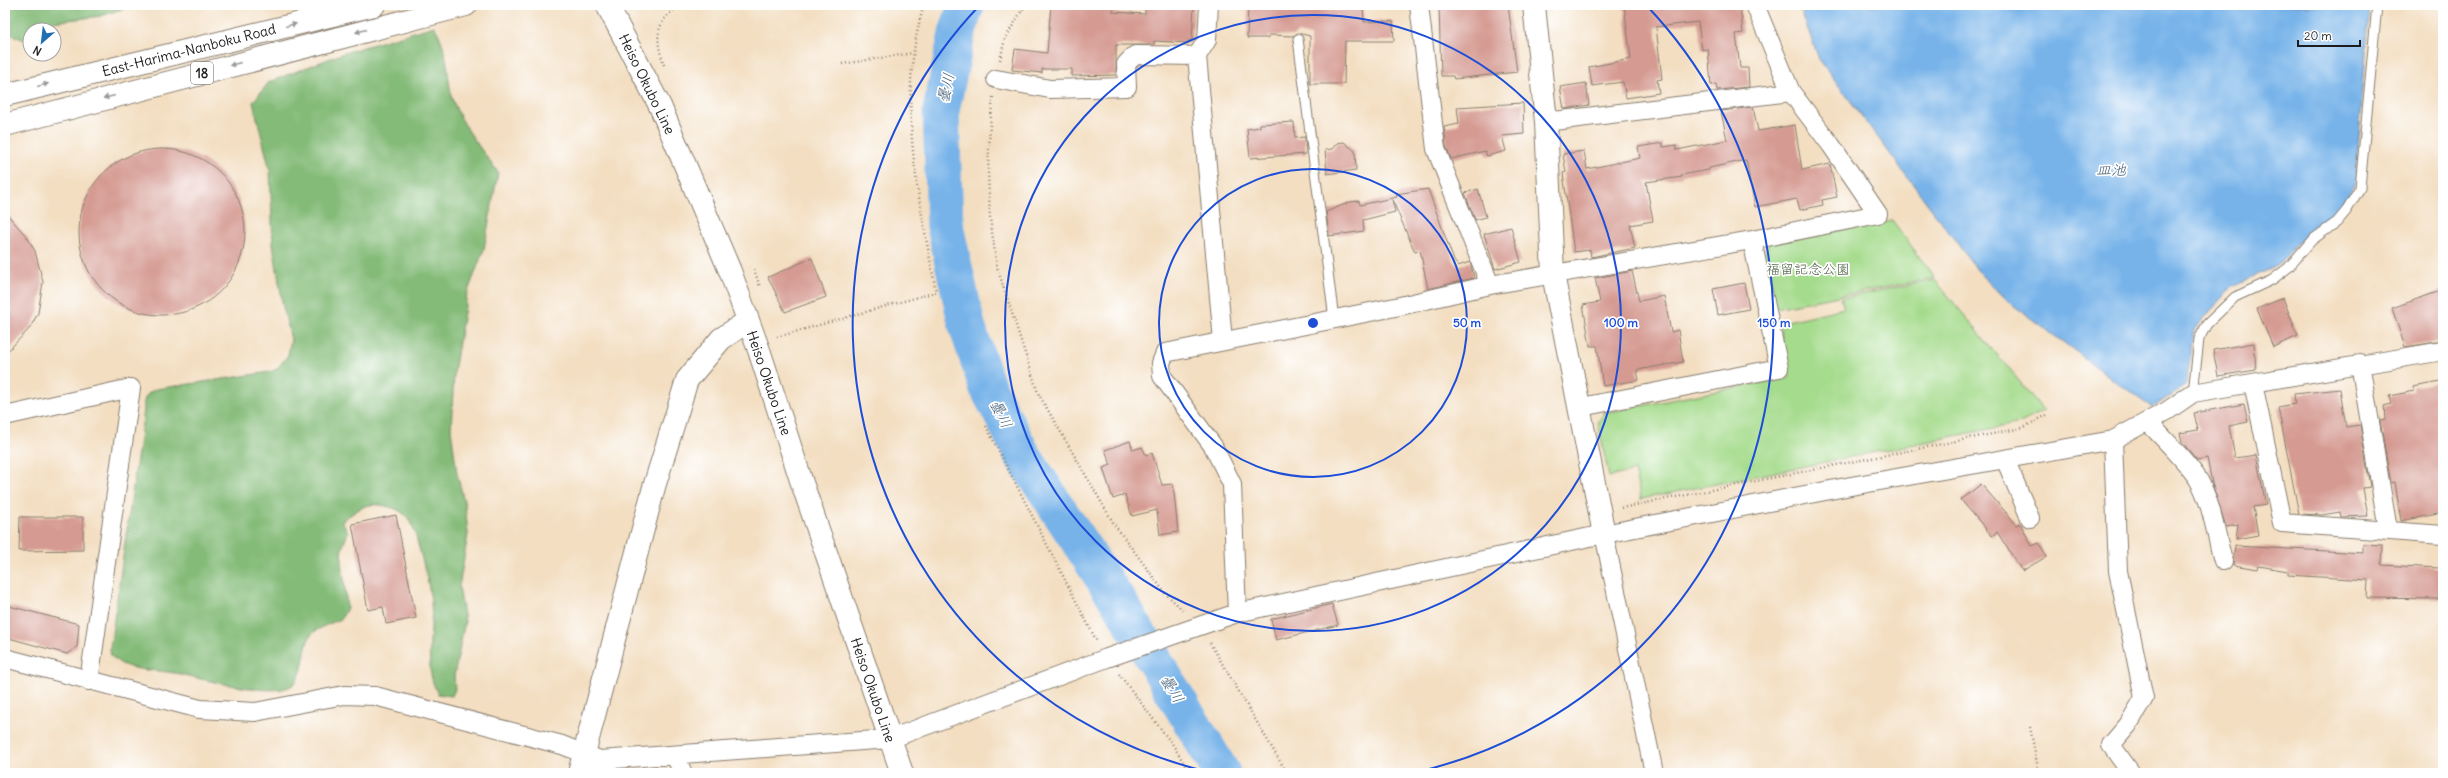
<svg xmlns="http://www.w3.org/2000/svg" width="2448" height="778" font-family="Delius,'Klee One',sans-serif">
<rect width="100%" height="100%" fill="#fff"/>
<filter id="ink" filterUnits="userSpaceOnUse"><feTurbulence type="fractalNoise" baseFrequency=".025" numOctaves="2"/><feDisplacementMap in="SourceGraphic" scale="8" xChannelSelector="R" yChannelSelector="G"/><feConvolveMatrix kernelMatrix="1 2 1 2 8 2 1 2 1" color-interpolation-filters="sRGB"/></filter>
<filter id="wash" filterUnits="userSpaceOnUse"><feTurbulence type="fractalNoise" baseFrequency=".012" numOctaves="4" result="noise"/><feDisplacementMap in="SourceGraphic" scale="16" xChannelSelector="R" yChannelSelector="G"/><feGaussianBlur stdDeviation="0.9" result="paint"/><feColorMatrix in="noise" values="0 0 0 0 0 0 0 0 0 0 0 0 0 0 0 0 0 1.4 0 .05"/><feComposite in="paint" operator="in"/></filter>
<g filter="url(#wash)">
<rect width="100%" height="100%" fill="#f3dec1"/>
<path fill="#a5db8c" stroke="#607c54" d="M1892,220L1935,278L1775,308L1763,254L1769,243Z
M1935,280L2044,411L2020,423L1641,499L1634,471L1609,477L1598,423L1604,413L1790,377L1779,323L1844,308L1841,298Z"/>
<path fill="#84bb78" stroke="#506c4a" d="M5,5H126L125,8L101,16L44,23L39,30H30V37L24,40L10,34L5,25Z
M434,26C449,50 446,71 452,98C458,119 484,154 498,172L484,249L467,294L454,372L451,429L457,474L465,505L468,534L459,587L465,621L454,676L455,689L452,696L438,694C422,666 434,632 431,602C429,583 424,566 419,548C414,529 412,513 390,507C365,501 362,507 342,521L348,532L341,552L347,608L341,619C332,623 318,627 311,635C301,649 307,679 289,687C268,697 199,678 175,673C157,670 140,671 124,665C119,663 115,659 111,656L110,648L144,410C143,399 145,394 156,389L270,372L277,369L288,355L291,339L283,307L273,244L270,170L253,102L269,82L344,53Z"/>
<path fill="#77b3e9" stroke="#4a6882" d="M1799,5H2370L2355,185L2335,216L2295,245L2277,266L2231,287L2195,329L2186,385L2152,408L2013,305L1981,275L1819,59Z"/>
<g fill="none" stroke-linecap="round" stroke-linejoin="round">
<path stroke="#77b3e9" stroke-width="37" d="M966,5L957,34L941,111L945,226L967,326L987,386L1023,456L1124,610L1222,773"/>
</g>
<g id="blocks">
<path fill="#d59b93" d="M1051,5H1113V12L1145,14V5H1194L1192,40H1189V43L1154,41V45H1116V75L1072,76V69H1042V73L1012,70L1015,49L1047,53Z
M1248,5L1363,7L1364,22L1393,21L1394,41H1345L1344,84H1310V36L1298,33L1293,36L1269,35V38H1247Z
M1439,5H1508L1517,72L1454,79L1453,76H1441Z
M1624,5H1740L1743,33L1736,34L1740,68H1748L1749,87L1717,90L1716,84L1711,85L1708,49L1702,50L1698,22L1656,27L1662,79L1657,80L1659,93L1626,98L1623,82L1592,86L1589,67L1631,59Z
M1586,83L1589,105L1564,109L1560,87Z
M1523,103L1524,134L1502,136L1506,151L1487,156L1485,151L1451,159L1446,146L1444,127L1459,124L1457,107Z
M1753,107L1758,131L1795,125L1802,170L1830,164L1837,197L1822,200L1823,205L1800,210L1797,199L1755,207L1746,160L1709,168V170L1681,175L1682,177L1646,182L1653,221L1630,225L1635,248L1591,257L1590,250L1574,252L1563,173L1566,172L1563,154L1584,151L1587,169L1640,158L1638,147L1663,143V147L1676,145L1677,150L1727,140L1721,111Z
M1294,122L1295,138L1305,137L1306,154L1250,158L1247,129L1260,127V124Z
M1344,142L1355,151L1356,170L1327,174L1325,150L1332,149L1337,143Z
M79 232a83 83 0 1 1 166 0a83 83 0 1 1-166 0Z
M1428,189L1454,261L1458,266L1470,262L1474,278L1428,289L1420,250L1415,252L1392,199L1395,212L1363,220L1364,231L1329,236L1326,212L1350,202L1359,201L1360,205L1397,197L1396,194Z
M1478,189L1486,217L1475,220L1465,193Z
M5,212L27,237L35,251L43,282L38,313L30,328L5,354Z
M1511,227L1521,262L1495,269L1484,234Z
M812,258L826,297L785,312L768,277Z
M1632,271L1639,301L1664,296L1671,332L1678,330L1683,362L1637,370L1639,380L1603,386L1597,346H1590L1583,305L1600,302L1595,278Z
M1744,283L1749,309L1718,315L1713,289Z
M2443,290V341L2405,347L2392,308Z
M2283,298L2298,336L2273,347L2257,309Z
M2254,343L2256,370L2218,376L2213,350Z
M2441,382L2443,393V513L2401,521L2395,482L2391,483L2380,421L2385,420L2384,406L2391,404L2389,396L2414,391L2413,387Z
M2340,389L2346,427L2360,425L2370,487L2363,488L2368,516L2341,517L2340,512L2322,515L2299,514L2278,407L2295,404L2294,394Z
M2244,404L2248,422L2229,426L2235,458L2256,455L2266,505L2253,507L2258,535L2236,539L2238,525L2226,527L2212,483L2207,458L2197,460L2182,442L2180,433L2198,430L2194,413Z
M1130,441L1133,450L1142,447L1146,455L1152,453L1162,485L1173,484L1178,532L1160,535L1157,510L1132,516L1125,495L1113,499L1103,468L1111,465L1105,450Z
M1981,484L2017,525L2020,523L2032,546L2039,543L2046,557L2022,571L1997,532L1992,536L1961,500Z
M396,515L416,618L386,624L383,607L368,610L352,524Z
M20,517H83V550L19,551Z
M2363,544L2382,545L2381,565L2440,568L2439,599L2367,598L2368,580L2288,575V571L2259,566L2258,569L2233,565L2235,546L2363,553Z
M1332,604L1338,625L1276,640L1271,619Z
M5,605L79,624L77,647L67,654L5,637Z"/>
</g>
</g>
<g filter="url(#ink)">
<use href="#blocks" fill-opacity="0" stroke="#887d6e" stroke-width="1"/>
<g fill="none" stroke-linecap="round" stroke-linejoin="round">
<defs>
<path id="service" d="M1298,39L1334,319
M2193,393L2199,339L2207,324L2235,297L2272,280L2289,267L2312,240L2337,222L2347,210L2360,188L2377,5"/>
<path id="minor" d="M1209,5L1207,40L1197,56L1223,341
M1419,5L1436,149L1490,285
M996,79L1050,89L1127,87L1126,64L1135,55L1197,56
M1546,122L1791,92
M2360,363L2388,530
M2253,383L2282,523L2443,535
M1581,407L1779,368L1752,240
M5,416L131,388L89,681
M2148,422C2165,440 2184,458 2198,479C2212,503 2216,535 2223,561
M2113,440L2118,571L2144,698L2128,725L2111,745L2131,773
M2005,459L2030,518
M1604,534L1654,773
M1237,613L1232,484L1213,446L1162,376L1161,363L1165,353L1400,306L1490,285L1752,240L1878,214L1831,145L1791,92L1755,5
M5,658L200,709L255,712L344,695L375,696L562,745L600,760L890,739L1107,658L1237,613L1604,534L1851,486L2113,440L2167,411L2193,393L2443,351
M675,756L683,773"/>
<path id="tertiary" d="M1534,5L1546,122L1553,274L1604,534
M579,773L654,487L687,380L721,339L748,321"/>
<path id="secondary" d="M607,5L660,106L730,271L760,353L801,480L902,773"/>
<path id="motorway" d="M5,95L374,5
M5,125L466,5"/>
</defs>
<use href="#service" stroke="#887d6e" stroke-width="11"/>
<use href="#minor" stroke="#887d6e" stroke-width="20"/>
<use href="#tertiary" stroke="#887d6e" stroke-width="24"/>
<use href="#secondary" stroke="#887d6e" stroke-width="24"/>
<use href="#motorway" stroke="#887d6e" stroke-width="24"/>
<path stroke="#887d6e" stroke-width="2.5" stroke-dasharray="1 3" stroke-linecap="butt" d="M1000,60L1005,39L1025,5
M842,64L913,53
M664,65C655,39 654,20 682,5
M993,97L990,125L988,172L990,218L997,267L1038,393L1114,524L1165,593L1184,611
M754,269L760,287
M777,337L936,292C919,196 895,101 924,5
M986,426L1097,642
M1621,508L2022,428L2047,415
M1210,643L1287,773
M1119,674L1173,745L1190,773
M2030,727L2039,773"/>
<use href="#service" stroke="#fff" stroke-width="9"/>
<use href="#minor" stroke="#fff" stroke-width="18"/>
<use href="#tertiary" stroke="#fff" stroke-width="22"/>
<use href="#secondary" stroke="#fff" stroke-width="22"/>
<use href="#motorway" stroke="#fff" stroke-width="22"/>
</g>
<defs><path id="oneway-solid" d="M-6-.8H1V-3.2L6.5 0L1 3.2V.8H-6Z"/></defs>
<g fill="#999">
<use href="#oneway-solid" transform="translate(291 25) rotate(-14)"/>
<use href="#oneway-solid" transform="translate(361 31) rotate(165)"/>
<use href="#oneway-solid" transform="translate(235 64) rotate(165)"/>
<use href="#oneway-solid" transform="translate(43 85) rotate(-15)"/>
<use href="#oneway-solid" transform="translate(109 97) rotate(165)"/>
</g>
</g>
<g fill="none" stroke="#1d4ed8" stroke-width="2">
<circle cx="1313" cy="323" r="154"/>
<circle cx="1313" cy="323" r="308"/>
<path d="M1209 772A461 461 0 0 1 979 6M1647 6A461 461 0 0 1 1417 772"/>
</g>
<g text-anchor="middle" stroke-width="3.5" stroke-linejoin="round" paint-order="stroke">
<rect fill="#fff" stroke="#606060" stroke-width="1" x="191" y="62" width="22" height="22" rx="3"/>
<g font-size="13" font-weight="bold" fill="#1c1c1c">
<text x="202" y="78">18</text>
</g>
<g font-size="14" fill="#1c1c1c" stroke="#fff">
<text transform="translate(189 50) rotate(-14)" y="5">East-Harima-Nanboku Road</text>
<text transform="translate(647 84) rotate(64)" y="5">Heiso Okubo Line</text>
<text transform="translate(769 383) rotate(71)" y="5">Heiso Okubo Line</text>
<text transform="translate(873 690) rotate(71)" y="5">Heiso Okubo Line</text>
</g>
<g font-size="14" fill="#4c5f43" stroke="#fff">
<text x="1808" y="274">福留記念公園</text>
</g>
<g font-size="15" font-style="italic" fill="#456078" stroke="#fff">
<text transform="translate(946 88) rotate(-78)" y="5">曇川</text>
<text x="2111" y="175">皿池</text>
<text transform="translate(1001 414) rotate(63)" y="5">曇川</text>
<text transform="translate(1172 689) rotate(59)" y="5">曇川</text>
</g>
</g>
<circle cx="1313" cy="323" r="6" fill="#1d4ed8" stroke="#fff" stroke-width="2"/>
<g font-size="12" text-anchor="middle" font-weight="bold" fill="#1d4ed8" stroke="#fff" stroke-width="3.5" stroke-linejoin="round" paint-order="stroke">
<text x="1467" y="327">50 m</text>
<text x="1621" y="327">100 m</text>
<text x="1774" y="327">150 m</text>
</g>
<rect width="2448" height="778" fill="none" stroke="#fff" stroke-width="20"/>
<g transform="translate(42 42) rotate(208)"><circle r="19" fill="#ffffff" stroke="#a4a4a4"/>
<path d="M0-3L7 15L0 10L-7 15Z" fill="#1f6fb2"/>
<text y="-6" font-size="11" font-weight="bold" text-anchor="middle" fill="#1c1c1c">N</text>
</g>
<path d="M2298 40v6h62v-6" fill="none" stroke="#1c1c1c" stroke-width="2"/>
<text x="2304" y="40" font-size="12" fill="#1c1c1c" stroke="#ffffff" stroke-width="3" paint-order="stroke">20 m</text>
</svg>
